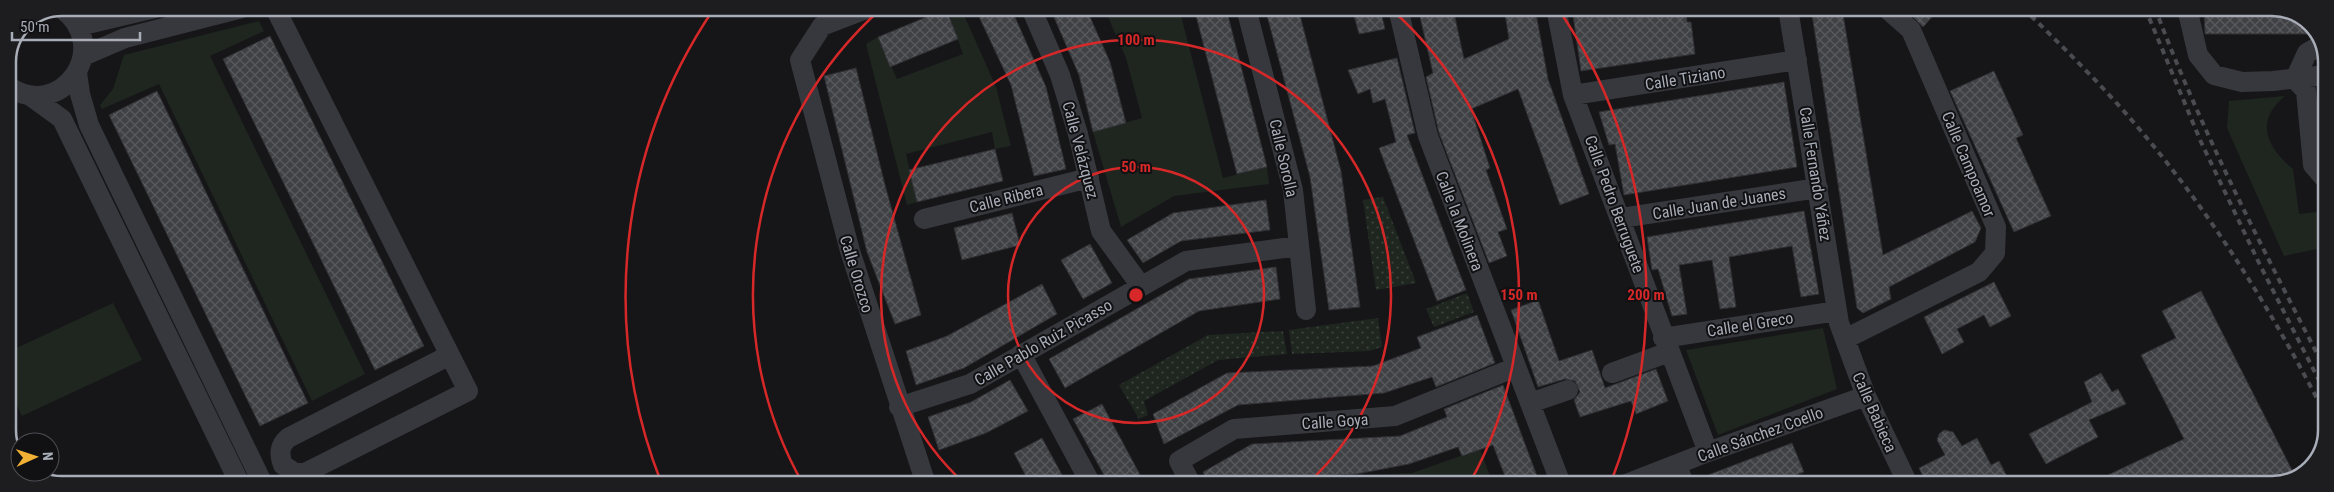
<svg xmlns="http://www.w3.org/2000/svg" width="2334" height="492" font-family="'Roboto Condensed',sans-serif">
<defs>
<pattern id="grass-dots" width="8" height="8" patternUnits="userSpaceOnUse" patternTransform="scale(1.25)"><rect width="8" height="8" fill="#1e261f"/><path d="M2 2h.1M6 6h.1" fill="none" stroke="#3c433d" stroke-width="1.8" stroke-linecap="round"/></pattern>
<pattern id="building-cross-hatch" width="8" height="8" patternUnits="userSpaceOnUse" patternTransform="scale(1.25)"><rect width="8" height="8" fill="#404145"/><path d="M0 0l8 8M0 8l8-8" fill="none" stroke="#595a5e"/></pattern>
</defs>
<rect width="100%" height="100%" fill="#161618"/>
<path fill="url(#grass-dots)" d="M1383,197L1416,283L1376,290L1363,200Z
M1467,293L1474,312L1434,327L1426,309Z
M1378,318L1382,347L1369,351L1292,354L1289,330Z
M1283,331L1287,354L1218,360L1144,401L1148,415L1139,419L1119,385L1208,335Z"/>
<path fill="#1e261f" d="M961,8L996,87L1011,146L995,149L992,132L906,154L917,202L907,205L866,44L878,37L897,79L963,54L948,14Z
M1104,8H1179L1223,178L1267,167L1269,184L1174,196L1121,227L1093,132L1142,118L1126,58Z
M259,21L264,31L210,56L365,374L312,401L159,84L102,109L100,105L113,89L124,55Z
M2285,96C2254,121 2267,148 2293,169L2299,214L2326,211V247L2284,256L2227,128L2229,101Z
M113,303L142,360L22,416L8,387V352Z
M1823,328L1837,389L1718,435L1686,350Z
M1480,449L1493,484H1318L1353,481L1369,475L1412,473Z"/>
<path fill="url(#building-cross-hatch)" stroke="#303034" d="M975,8H1011L1046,87L1066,169L1034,176L1011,85Z
M1050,8H1086L1110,62L1126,123L1093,132L1079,75Z
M1194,8H1226L1267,167L1237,174Z
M1265,8H1298L1341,171L1360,307L1329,310L1310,177Z
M1352,8H1380L1385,29L1359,34Z
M1418,8H1453L1464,59L1509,39L1504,8H1535L1548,79L1589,194L1560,205L1518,89L1471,109L1490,168L1486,170L1507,229L1498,232L1507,256L1489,263L1439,133L1426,77L1433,73Z
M1572,8H1686L1687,22H1691L1695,54L1581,71Z
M1811,8H1842L1883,255L1972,211L1981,228L1975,242L1889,287L1891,299L1863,313L1857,308Z
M1904,8H1940L1923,27Z
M2204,8H2282L2313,26L2317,34H2205Z
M946,9L958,39L890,67L878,37Z
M270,36L424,346L375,370L223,59Z
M1397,58L1415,133L1407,135L1466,290L1437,301L1379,148L1396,142L1385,99L1373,103L1370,89L1358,94L1348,70Z
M856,68L885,185L921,315L895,324L867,252L824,76Z
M1994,71L2023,135L2016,138L2051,216L2014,232L1950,91Z
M1784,82L1797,167L1624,195L1615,144L1609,145L1599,112Z
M157,91L308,403L260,426L109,115Z
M995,149L1003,181L917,202L909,170Z
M1266,200L1270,230L1181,241L1143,263L1127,240L1173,213Z
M1804,211L1819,294L1801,297L1792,246L1729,257L1736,307L1720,309L1712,260L1679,265L1687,314L1672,316L1658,269L1652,270L1647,237Z
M1012,213L1020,245L962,260L954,228Z
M1090,244L1112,283L1083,299L1061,260Z
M1276,267L1280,299L1199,311L1065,388L1049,359L1189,279Z
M1994,282L2011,316L1990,327L1984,315L1957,329L1964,342L1942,354L1924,317Z
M1042,284L1057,314L964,368L916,385L906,351L947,336Z
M2201,291L2295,476L2272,484H2089L2184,439L2141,355L2176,338L2162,311Z
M1538,300L1559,361L1592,350L1605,388L1656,369L1668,401L1636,414L1631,401L1580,417L1574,400L1580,392L1575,381L1565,379L1538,387L1511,310Z
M1477,315L1495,363L1436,387L1432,377L1384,393L1238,405L1164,444L1153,414L1227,373L1373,366L1421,348L1417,337Z
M2101,373L2112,392L2118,389L2126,404L2089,420L2098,437L2046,464L2029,434L2092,402L2084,382Z
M1010,380L1028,411L986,433L939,450L928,417L971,402Z
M1503,385L1540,484H1508L1493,445L1462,456L1458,447L1409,464L1357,474L1265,479L1254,484H1208L1203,472L1252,444L1400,436L1447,417L1444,409Z
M1102,404L1145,484H1109L1073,419Z
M1944,430L1953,432L1962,446L1977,438L1991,465L1999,461L2011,484H1927L1919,468L1945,455L1937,440L1939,434Z
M1042,438L1067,484H1030L1014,453Z
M1792,443L1804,472L1773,484H1696L1695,480Z"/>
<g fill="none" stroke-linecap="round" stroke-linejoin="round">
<path stroke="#37383d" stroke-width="20" d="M275,8L468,391L305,473H295L283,465C279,454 279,446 288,438L450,355
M869,8L822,26L800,60L850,251L926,484
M1031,8L1060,75L1078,134L1101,231L1141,286
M1246,8L1293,190L1306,310
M1398,8L1428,136L1561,484
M1556,8L1573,95L1708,452
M1788,8L1839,323L1866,396L1908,484
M2187,8L2198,55L2214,75L2242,82L2273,81L2326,75
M79,26L155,8
M83,56L125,38L242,8
M77,73L80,94L89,125L263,484
M2295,79L2306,91L2313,165L2326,180
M2295,79L2307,53L2321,45
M8,86C60,123 115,47 61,8
M29,95L62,119L240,484
M1573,95L1797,60
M1621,218L1818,188
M924,219L1089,178
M1663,338L1837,311
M1845,339L1979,272L1995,253L1996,227L1911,30L1886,8
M1021,354L1091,484
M1612,373L1669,352
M1530,403L1568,390
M899,407L970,384L1186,261L1299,246
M1677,465L1684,484
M1191,484L1179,461L1234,429L1395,416L1516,367
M1626,484L1708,452L1866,396"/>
<path stroke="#4a4c52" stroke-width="4" stroke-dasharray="6 5" stroke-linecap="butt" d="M2023,8C2064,48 2104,87 2141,131C2214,217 2275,316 2326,416
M2145,8L2201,142L2260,265L2326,394
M2155,8C2202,133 2265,253 2326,371"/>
</g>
<g fill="none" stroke="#d62828" stroke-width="2.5">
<circle cx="1136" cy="295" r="128"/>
<path d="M964 483A255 255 0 1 1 1308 483"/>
<path d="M803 484A383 383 0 0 1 882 8M1390 8A383 383 0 0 1 1469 484"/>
<path d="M661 482A510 510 0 0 1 713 10M1559 10A510 510 0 0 1 1611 482"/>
</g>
<g text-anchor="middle" stroke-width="4" stroke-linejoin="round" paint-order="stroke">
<g font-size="16" fill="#a8adb8" stroke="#111113">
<text transform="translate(1685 78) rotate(-9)" y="6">Calle Tiziano</text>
<text transform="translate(1081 150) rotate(75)" y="6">Calle Velázquez</text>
<text transform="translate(1284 158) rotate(77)" y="6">Calle Sorolla</text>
<text transform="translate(1969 164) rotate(67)" y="6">Calle Campoamor</text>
<text transform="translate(1816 174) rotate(81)" y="6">Calle Fernando Yáñez</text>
<text transform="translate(1006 198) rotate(-14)" y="6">Calle Ribera</text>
<text transform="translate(1719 203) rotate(-9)" y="6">Calle Juan de Juanes</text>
<text transform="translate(1615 204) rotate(70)" y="6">Calle Pedro Berruguete</text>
<text transform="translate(1460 221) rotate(69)" y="6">Calle la Molinera</text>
<text transform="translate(857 274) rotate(73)" y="6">Calle Orozco</text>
<text transform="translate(1750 324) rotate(-9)" y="6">Calle el Greco</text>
<text transform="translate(1043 342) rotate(-30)" y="6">Calle Pablo Ruiz Picasso</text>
<text transform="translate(1875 412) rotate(66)" y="6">Calle Babieca</text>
<text transform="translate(1335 421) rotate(-4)" y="6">Calle Goya</text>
<text transform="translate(1760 434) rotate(-20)" y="6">Calle Sánchez Coello</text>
</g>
</g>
<path d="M0 0H2334V492H0ZM62 16H2272A46 46 0 0 1 2318 62V430A46 46 0 0 1 2272 476H62A46 46 0 0 1 16 430V62A46 46 0 0 1 62 16Z" fill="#1d1d20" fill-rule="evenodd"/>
<path fill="none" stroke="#a8adb8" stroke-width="2.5" d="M62 16H2272A46 46 0 0 1 2318 62V430A46 46 0 0 1 2272 476H62A46 46 0 0 1 16 430V62A46 46 0 0 1 62 16Z"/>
<circle cx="1136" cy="295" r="8" fill="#d62828" stroke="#111113" stroke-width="2.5"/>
<g font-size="15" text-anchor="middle" font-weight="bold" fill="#d62828" stroke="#111113" stroke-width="4" stroke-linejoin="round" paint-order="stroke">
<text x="1136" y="45">100 m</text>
<text x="1136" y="172">50 m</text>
<text x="1519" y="300">150 m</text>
<text x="1646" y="300">200 m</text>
</g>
<g transform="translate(35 457) rotate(87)"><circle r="24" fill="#111113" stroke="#4d4f55"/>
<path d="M0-4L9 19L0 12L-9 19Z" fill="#f2b134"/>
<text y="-8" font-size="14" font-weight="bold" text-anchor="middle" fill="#a8adb8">N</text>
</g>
<path d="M12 32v8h128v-8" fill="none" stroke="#a8adb8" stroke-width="2.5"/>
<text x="20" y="32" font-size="15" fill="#a8adb8" stroke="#111113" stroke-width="4" paint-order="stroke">50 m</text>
</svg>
